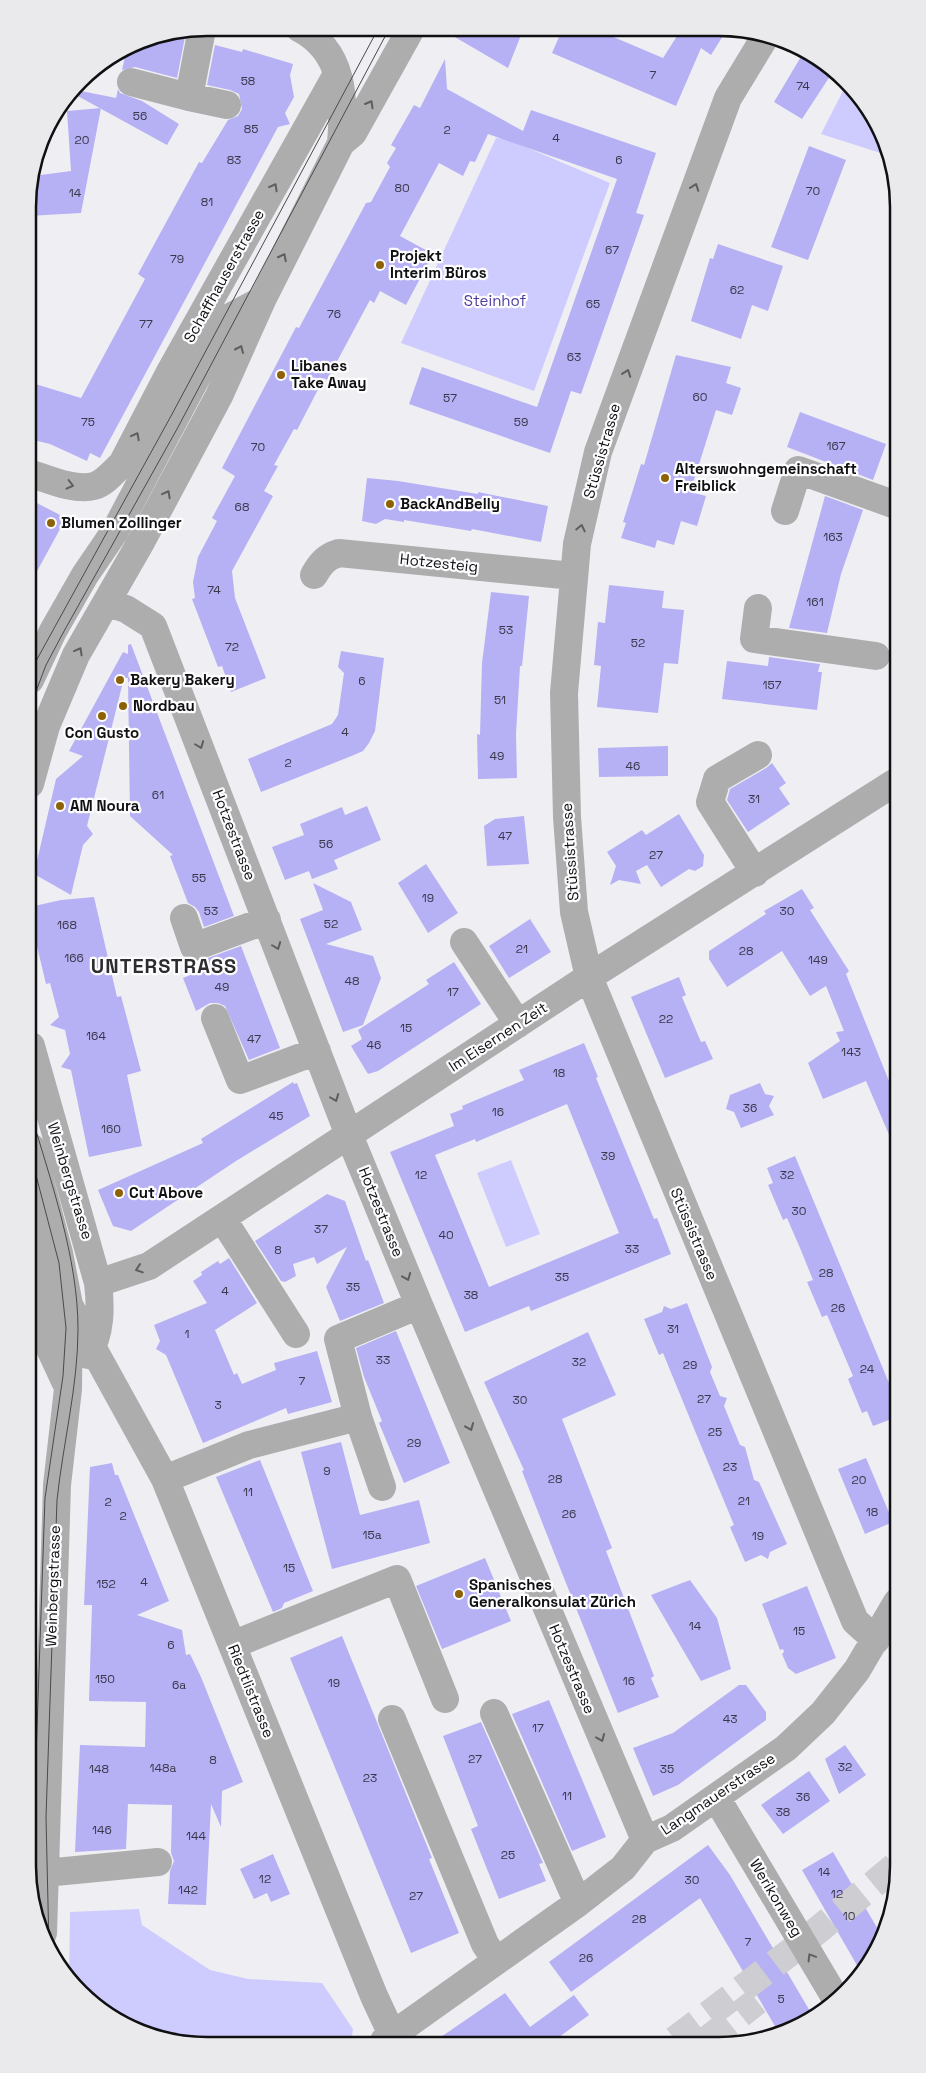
<svg xmlns="http://www.w3.org/2000/svg" width="926" height="2073" font-family="'Space Grotesk',sans-serif">
<rect width="100%" height="100%" fill="#efeff3"/>
<path fill="#cecbfe" d="M847,83L868,107L890,156L821,134Z
M496,138L507,139L610,183L534,391L401,343Z
M511,1160L540,1234L506,1247L477,1173Z
M139,1909L142,1925L210,1970L248,1979L322,1983L353,2029L352,2036L347,2041L200,2042L166,2039L128,2020L69,1979L70,1912Z"/>
<path fill="#b6b0f5" fill-rule="evenodd" d="M441,29H511L521,35L508,68Z
M562,30H597L663,58L679,33L676,30L726,31L711,55L701,48L676,106L552,53Z
M173,34L185,37L177,78L135,67L122,70L127,48L139,41Z
M215,45L242,52L243,49L293,64L290,75L294,97L285,113L290,124L278,127L100,458L90,453L87,461L50,444L29,439V382L81,398L145,279L138,274L199,162L202,163L228,120L238,116L242,109L239,94L230,90L207,85Z
M802,55L834,70L802,119L774,102Z
M445,59L447,89L523,131L531,110L656,153L636,213L644,215L581,394L571,391L550,453L409,404L422,367L537,407L617,179L488,134L475,162L470,161L463,176L439,163L400,236L433,254L406,305L380,291L374,303L370,300L327,380L324,378L297,430L294,429L274,465L278,466L264,491L273,496L232,571L235,598L266,678L231,692L222,666L218,667L192,599L195,598L193,582L198,557L217,521L212,518L235,476L222,468L296,327L299,328L366,203L371,202L390,167L387,163L396,148L391,145L414,105L420,108Z
M118,89L120,93L142,101L179,124L167,145L74,94L76,90L116,98Z
M101,108L81,213L28,216V195L33,176L71,171L67,111Z
M809,146L846,160L808,260L771,247Z
M718,244L783,266L768,311L752,305L741,339L691,321L710,258L713,259Z
M676,355L731,367L726,383L741,388L732,415L716,410L701,458L690,492L706,496L697,526L681,521L674,545L657,540L655,548L621,538L626,523L623,522L641,464L644,465Z
M800,412L886,444L873,480L787,447Z
M367,478L398,481L478,494V492L548,506L541,542L472,529L471,531L404,520V522L385,519L376,524L362,521Z
M825,496L863,510L841,574L827,633L789,628Z
M29,499L66,518L29,586Z
M609,585L664,591L662,608L684,610L678,664L664,663L658,713L597,707L601,666L594,665L598,622L605,623Z
M491,592L529,596L522,666H520L516,734L517,778L478,779L477,734L480,735L482,663Z
M131,644L234,916L204,927L199,912L195,907L188,903L170,856L173,855L130,816L128,678H124L87,826L93,834L83,845L71,895L34,874L56,779L83,756L69,751L123,652L128,654V645Z
M341,651L384,658L375,731L369,743L363,751L354,755L261,792L248,759L332,724L338,715L344,673L338,667Z
M769,657L820,664L818,672H822L817,710L722,699L727,661L768,666Z
M668,746V776L599,777L598,748Z
M772,763L786,783L779,788L790,804L748,832L727,800L730,789L766,768Z
M367,806L381,840L334,860L338,869L312,879L309,871L285,880L272,847L304,835L300,824L342,807L345,815Z
M679,814L704,855L703,866L695,871L689,869L661,887L647,865L636,871L641,884L619,880L610,885L616,866L607,852L642,830L646,835Z
M524,816L529,864L487,866L484,826L495,819Z
M426,864L458,913L428,933L398,883Z
M313,883L351,902L362,930L326,944L373,956L381,978L363,1025L343,1032L300,919L323,910Z
M802,889L814,908L810,910L849,971L846,974L895,1096L896,1151L866,1081L823,1099L808,1063L840,1041L836,1032L844,1031L826,986L810,996L782,951L727,987L709,959V951L766,914L764,911Z
M94,897L117,997L121,996L141,1071L127,1075L142,1146L89,1157L71,1070L61,1067L70,1054L65,1030L50,1025L59,1017L50,983L46,984L30,917V907L61,900Z
M530,919L551,952L509,978L489,946Z
M241,946L280,1048L249,1060L225,1006L218,1003H210L196,1011L183,978L208,968L205,959Z
M454,962L481,1004L378,1071L368,1074L351,1046L362,1039L358,1030L429,984L426,980Z
M679,977L686,995L682,997L701,1042L705,1041L713,1059L665,1078L631,997Z
M584,1043L598,1077L596,1078L654,1219L657,1218L671,1254L531,1311L529,1306L465,1332L390,1152L454,1126L450,1114L463,1109L462,1106L524,1080L519,1070ZM567,1104L619,1233L489,1287L435,1155L475,1139L476,1142Z
M293,1082L294,1084L297,1083L310,1116L236,1161L131,1231L113,1226L98,1190L203,1143L201,1139Z
M760,1083L765,1094L774,1096L769,1106L774,1115L741,1128L734,1112L726,1109L730,1095Z
M795,1156L896,1400L897,1417L873,1426L867,1411L862,1413L848,1379L853,1376L827,1315L822,1317L807,1282L813,1280L800,1248L787,1218L783,1220L768,1185L773,1183L767,1168Z
M327,1194L345,1201L366,1261L368,1260L384,1303L340,1321L326,1287L347,1247L317,1264L314,1257L293,1264L296,1276L285,1282L281,1281L255,1241Z
M229,1258L257,1303L215,1330L234,1375L237,1373L242,1384L276,1370L274,1363L317,1351L332,1402L288,1414L286,1408L203,1443L166,1355L156,1349L160,1341L154,1325L207,1303L193,1281L202,1275L201,1272L218,1261L220,1264Z
M687,1303L712,1367L710,1372L720,1396L727,1398L724,1406L740,1445L745,1447L754,1480L759,1482L787,1544L770,1552L768,1559L761,1555L745,1562L730,1527L734,1525L702,1448L663,1353L659,1355L644,1319L662,1312L664,1306L671,1309Z
M396,1331L450,1463L404,1483L379,1423L382,1421L364,1377L356,1348Z
M588,1332L616,1395L562,1419L612,1548L606,1551L654,1676L651,1678L659,1697L618,1713L562,1573L522,1471L524,1470L484,1382Z
M341,1442L360,1515L419,1500L430,1543L332,1569L301,1452Z
M866,1458L893,1522L865,1534L838,1469Z
M260,1460L313,1591L284,1603L282,1608L273,1612L216,1477Z
M112,1463L115,1475H118L169,1601L137,1615L182,1630L186,1655L190,1654L201,1677L243,1782L222,1791L221,1827L211,1804L206,1905L168,1904L170,1871L174,1861L171,1853L172,1805L128,1804L126,1849L75,1852L80,1745L145,1747L146,1702L89,1701L92,1605H84L90,1467Z
M485,1558L511,1621L442,1649L416,1586Z
M690,1580L717,1618L731,1669L701,1681L651,1595Z
M807,1586L836,1658L796,1674L788,1668L782,1654L784,1652L783,1649L780,1650L762,1604Z
M342,1636L432,1858L429,1859L459,1933L411,1953L290,1658Z
M739,1685H746L766,1712V1720L678,1785L653,1796L633,1748L673,1733Z
M549,1700L606,1837L572,1851L512,1714Z
M481,1722L543,1863L539,1864L546,1881L499,1899L471,1829L478,1826L443,1736Z
M845,1745L866,1775L839,1794L825,1759Z
M809,1771L830,1801L783,1834L761,1805Z
M708,1845L730,1875L814,2018L779,2033L700,1898L571,1992L549,1962Z
M833,1852L883,1938L862,1974L802,1870Z
M273,1854L290,1894L271,1902L267,1893L254,1899L240,1869Z
M505,1993L530,2027L574,1995L589,2015L555,2040L435,2041Z"/>
<g fill="none" stroke-linecap="round" stroke-linejoin="round">
<path stroke="#cecdd1" stroke-width="28" stroke-dasharray="28 14" stroke-linecap="butt" d="M675,2040L801,1944L898,1864
M707,2040L757,2001"/>
<path stroke="#adadae" stroke-width="28" d="M299,28C344,51 345,98 341,143
M765,37L728,98L598,452L577,544L564,693L567,817L574,912L589,977L855,1621L876,1640
M131,82L189,97L202,29
M189,97L227,105
M29,473C48,479 74,491 94,486C105,483 114,471 122,464L171,370L337,74
M785,511L798,470L893,504
M314,575C321,563 326,557 339,553L573,576
M107,603L126,609L153,626L349,1135L419,1305L645,1840
M758,608L754,639L876,656
M30,680L53,631L85,575L115,531L228,318L262,300
M30,784L46,726L76,655L141,542L219,396L262,300L338,149L341,143L353,133L411,29
M755,873L710,802L717,779L758,755
M184,918L194,947L267,920
M464,942L518,1024
M215,1018L240,1080L317,1051
M31,1046L98,1283C101,1308 101,1333 88,1355
M31,1147L59,1253L69,1305L68,1389L57,1485L43,1933
M31,1210L46,1340L65,1381
M222,1218L296,1334
M98,1283L149,1266L589,977L894,783
M69,1305L165,1479L374,1996L395,2041
M165,1479L249,1445L358,1417
M382,1487L358,1417L338,1339L419,1305
M232,1645L397,1579L445,1699
M494,1713L578,1903
M392,1719L485,1944L496,1961
M716,1797L836,1999
M45,1873L158,1862
M384,2041L578,1903L623,1868L645,1840L672,1828L786,1748L823,1713L857,1670L897,1602"/>
<path stroke="#4a4a4c" stroke-width="1" d="M30,672L171,416L378,29
M30,707L46,665L63,633L177,429L389,29
M31,1114C51,1182 78,1258 78,1329C78,1386 63,1443 57,1500L46,1817L49,1947
M31,1156L59,1263L66,1328L63,1376L45,1498L33,1845"/>
</g>
<defs><path id="oneway-chevron" d="M-2-3.5L2.5 0L-2 3.5" fill="none" stroke-width="1.6" stroke-linecap="round" stroke-linejoin="round" transform="scale(1.25)"/></defs>
<g stroke="#5e5e60">
<use href="#oneway-chevron" transform="translate(370 104) rotate(-60)"/>
<use href="#oneway-chevron" transform="translate(274 187) rotate(-61)"/>
<use href="#oneway-chevron" transform="translate(695 187) rotate(-70)"/>
<use href="#oneway-chevron" transform="translate(283 257) rotate(-63)"/>
<use href="#oneway-chevron" transform="translate(240 349) rotate(-66)"/>
<use href="#oneway-chevron" transform="translate(627 373) rotate(-70)"/>
<use href="#oneway-chevron" transform="translate(136 436) rotate(-62)"/>
<use href="#oneway-chevron" transform="translate(70 485) rotate(14)"/>
<use href="#oneway-chevron" transform="translate(167 494) rotate(-62)"/>
<use href="#oneway-chevron" transform="translate(581 528) rotate(-77)"/>
<use href="#oneway-chevron" transform="translate(79 651) rotate(-61)"/>
<use href="#oneway-chevron" transform="translate(200 745) rotate(69)"/>
<use href="#oneway-chevron" transform="translate(277 946) rotate(69)"/>
<use href="#oneway-chevron" transform="translate(335 1098) rotate(69)"/>
<use href="#oneway-chevron" transform="translate(139 1269) rotate(162)"/>
<use href="#oneway-chevron" transform="translate(407 1277) rotate(68)"/>
<use href="#oneway-chevron" transform="translate(470 1427) rotate(67)"/>
<use href="#oneway-chevron" transform="translate(601 1738) rotate(67)"/>
<use href="#oneway-chevron" transform="translate(811 1957) rotate(-121)"/>
</g>
<g fill="#8d6207" stroke="#fdfdff" stroke-width="2">
<circle cx="380" cy="265" r="5"/>
<circle cx="281" cy="375" r="5"/>
<circle cx="665" cy="478" r="5"/>
<circle cx="390" cy="504" r="5"/>
<circle cx="51" cy="523" r="5"/>
<circle cx="120" cy="680" r="5"/>
<circle cx="123" cy="706" r="5"/>
<circle cx="102" cy="716" r="5"/>
<circle cx="60" cy="806" r="5"/>
<circle cx="119" cy="1193" r="5"/>
<circle cx="459" cy="1594" r="5"/>
</g>
<g text-anchor="middle" stroke-width="4.5" stroke-linejoin="round" paint-order="stroke">
<g font-size="12" fill="#3a374a">
<text x="653" y="79">7</text>
<text x="248" y="85">58</text>
<text x="803" y="90">74</text>
<text x="140" y="120">56</text>
<text x="251" y="133">85</text>
<text x="447" y="134">2</text>
<text x="556" y="142">4</text>
<text x="82" y="144">20</text>
<text x="234" y="164">83</text>
<text x="619" y="164">6</text>
<text x="402" y="192">80</text>
<text x="813" y="195">70</text>
<text x="75" y="197">14</text>
<text x="207" y="206">81</text>
<text x="612" y="254">67</text>
<text x="177" y="263">79</text>
<text x="737" y="294">62</text>
<text x="593" y="308">65</text>
<text x="334" y="318">76</text>
<text x="146" y="328">77</text>
<text x="574" y="361">63</text>
<text x="700" y="401">60</text>
<text x="450" y="402">57</text>
<text x="88" y="426">75</text>
<text x="521" y="426">59</text>
<text x="836" y="450">167</text>
<text x="258" y="451">70</text>
<text x="242" y="511">68</text>
<text x="833" y="541">163</text>
<text x="214" y="594">74</text>
<text x="815" y="606">161</text>
<text x="506" y="634">53</text>
<text x="638" y="647">52</text>
<text x="232" y="651">72</text>
<text x="362" y="685">6</text>
<text x="772" y="689">157</text>
<text x="500" y="704">51</text>
<text x="345" y="736">4</text>
<text x="497" y="760">49</text>
<text x="288" y="767">2</text>
<text x="633" y="770">46</text>
<text x="158" y="799">61</text>
<text x="754" y="803">31</text>
<text x="505" y="840">47</text>
<text x="326" y="848">56</text>
<text x="656" y="859">27</text>
<text x="199" y="882">55</text>
<text x="428" y="902">19</text>
<text x="211" y="915">53</text>
<text x="787" y="915">30</text>
<text x="331" y="928">52</text>
<text x="67" y="929">168</text>
<text x="522" y="953">21</text>
<text x="746" y="955">28</text>
<text x="74" y="962">166</text>
<text x="818" y="964">149</text>
<text x="352" y="985">48</text>
<text x="222" y="991">49</text>
<text x="453" y="996">17</text>
<text x="666" y="1023">22</text>
<text x="406" y="1032">15</text>
<text x="96" y="1040">164</text>
<text x="254" y="1043">47</text>
<text x="374" y="1049">46</text>
<text x="851" y="1056">143</text>
<text x="559" y="1077">18</text>
<text x="750" y="1112">36</text>
<text x="498" y="1116">16</text>
<text x="276" y="1120">45</text>
<text x="111" y="1133">160</text>
<text x="608" y="1160">39</text>
<text x="421" y="1179">12</text>
<text x="787" y="1179">32</text>
<text x="799" y="1215">30</text>
<text x="321" y="1233">37</text>
<text x="446" y="1239">40</text>
<text x="632" y="1253">33</text>
<text x="278" y="1254">8</text>
<text x="826" y="1277">28</text>
<text x="562" y="1281">35</text>
<text x="353" y="1291">35</text>
<text x="225" y="1295">4</text>
<text x="471" y="1299">38</text>
<text x="838" y="1312">26</text>
<text x="673" y="1333">31</text>
<text x="187" y="1338">1</text>
<text x="383" y="1364">33</text>
<text x="579" y="1366">32</text>
<text x="690" y="1369">29</text>
<text x="867" y="1373">24</text>
<text x="302" y="1385">7</text>
<text x="704" y="1403">27</text>
<text x="520" y="1404">30</text>
<text x="218" y="1409">3</text>
<text x="715" y="1436">25</text>
<text x="414" y="1447">29</text>
<text x="730" y="1471">23</text>
<text x="327" y="1475">9</text>
<text x="555" y="1483">28</text>
<text x="859" y="1484">20</text>
<text x="248" y="1496">11</text>
<text x="744" y="1505">21</text>
<text x="108" y="1506">2</text>
<text x="872" y="1516">18</text>
<text x="569" y="1518">26</text>
<text x="123" y="1520">2</text>
<text x="372" y="1539">15a</text>
<text x="758" y="1540">19</text>
<text x="289" y="1572">15</text>
<text x="144" y="1586">4</text>
<text x="106" y="1588">152</text>
<text x="695" y="1630">14</text>
<text x="799" y="1635">15</text>
<text x="171" y="1649">6</text>
<text x="105" y="1683">150</text>
<text x="629" y="1685">16</text>
<text x="334" y="1687">19</text>
<text x="179" y="1689">6a</text>
<text x="730" y="1723">43</text>
<text x="538" y="1732">17</text>
<text x="475" y="1763">27</text>
<text x="213" y="1764">8</text>
<text x="845" y="1771">32</text>
<text x="163" y="1772">148a</text>
<text x="99" y="1773">148</text>
<text x="667" y="1773">35</text>
<text x="370" y="1782">23</text>
<text x="567" y="1800">11</text>
<text x="803" y="1801">36</text>
<text x="783" y="1816">38</text>
<text x="102" y="1834">146</text>
<text x="196" y="1840">144</text>
<text x="508" y="1859">25</text>
<text x="824" y="1876">14</text>
<text x="265" y="1883">12</text>
<text x="692" y="1884">30</text>
<text x="188" y="1894">142</text>
<text x="837" y="1898">12</text>
<text x="416" y="1900">27</text>
<text x="849" y="1920">10</text>
<text x="639" y="1923">28</text>
<text x="748" y="1946">7</text>
<text x="586" y="1962">26</text>
<text x="781" y="2003">5</text>
</g>
<g font-size="15" font-weight="bold" fill="#100f11" stroke="#fdfdff" text-anchor="start">
<text x="390" y="261">Projekt<tspan x="390" dy="17">Interim Büros</tspan></text>
<text x="291" y="371">Libanes<tspan x="291" dy="17">Take Away</tspan></text>
<text x="675" y="474">Alterswohngemeinschaft<tspan x="675" dy="17">Freiblick</tspan></text>
<text x="400" y="509">BackAndBelly</text>
<text x="61" y="528">Blumen Zollinger</text>
<text x="130" y="685">Bakery Bakery</text>
<text x="133" y="711">Nordbau</text>
<text x="102" y="738" text-anchor="middle">Con Gusto</text>
<text x="70" y="811">AM Noura</text>
<text x="129" y="1198">Cut Above</text>
<text x="469" y="1590">Spanisches<tspan x="469" dy="17">Generalkonsulat Zürich</tspan></text>
</g>
<g font-size="15" fill="#100f11" stroke="#fdfdff">
<text transform="translate(224 276) rotate(-61)" y="5">Schaffhauserstrasse</text>
<text transform="translate(602 451) rotate(-74)" y="5">Stüssistrasse</text>
<text transform="translate(439 563) rotate(6)" y="5">Hotzesteig</text>
<text transform="translate(234 835) rotate(69)" y="5">Hotzestrasse</text>
<text transform="translate(570 852) rotate(-94)" y="5">Stüssistrasse</text>
<text transform="translate(498 1037) rotate(-33)" y="5">Im Eisernen Zeit</text>
<text transform="translate(70 1181) rotate(73)" y="5">Weinbergstrasse</text>
<text transform="translate(381 1212) rotate(68)" y="5">Hotzestrasse</text>
<text transform="translate(694 1234) rotate(67)" y="5">Stüssistrasse</text>
<text transform="translate(53 1586) rotate(-88)" y="5">Weinbergstrasse</text>
<text transform="translate(572 1669) rotate(67)" y="5">Hotzestrasse</text>
<text transform="translate(251 1691) rotate(68)" y="5">Riedtlistrasse</text>
<text transform="translate(718 1794) rotate(-34)" y="5">Langmauerstrasse</text>
<text transform="translate(776 1898) rotate(59)" y="5">Werikonweg</text>
</g>
<g font-size="15" fill="#503c9e" stroke="#fdfdff">
<text x="495" y="306">Steinhof</text>
</g>
<g font-size="20" font-weight="bold" letter-spacing="1" fill="#2d2d30" stroke="#fdfdff">
<text x="164" y="973">UNTERSTRASS</text>
</g>
</g>
<path d="M0 0H926V2073H0ZM207 36H719A171 171 0 0 1 890 207V1866A171 171 0 0 1 719 2037H207A171 171 0 0 1 36 1866V207A171 171 0 0 1 207 36Z" fill="#eaeaec" fill-rule="evenodd"/>
<path fill="none" stroke="#100f11" stroke-width="2.5" d="M207 36H719A171 171 0 0 1 890 207V1866A171 171 0 0 1 719 2037H207A171 171 0 0 1 36 1866V207A171 171 0 0 1 207 36Z"/>
</svg>
